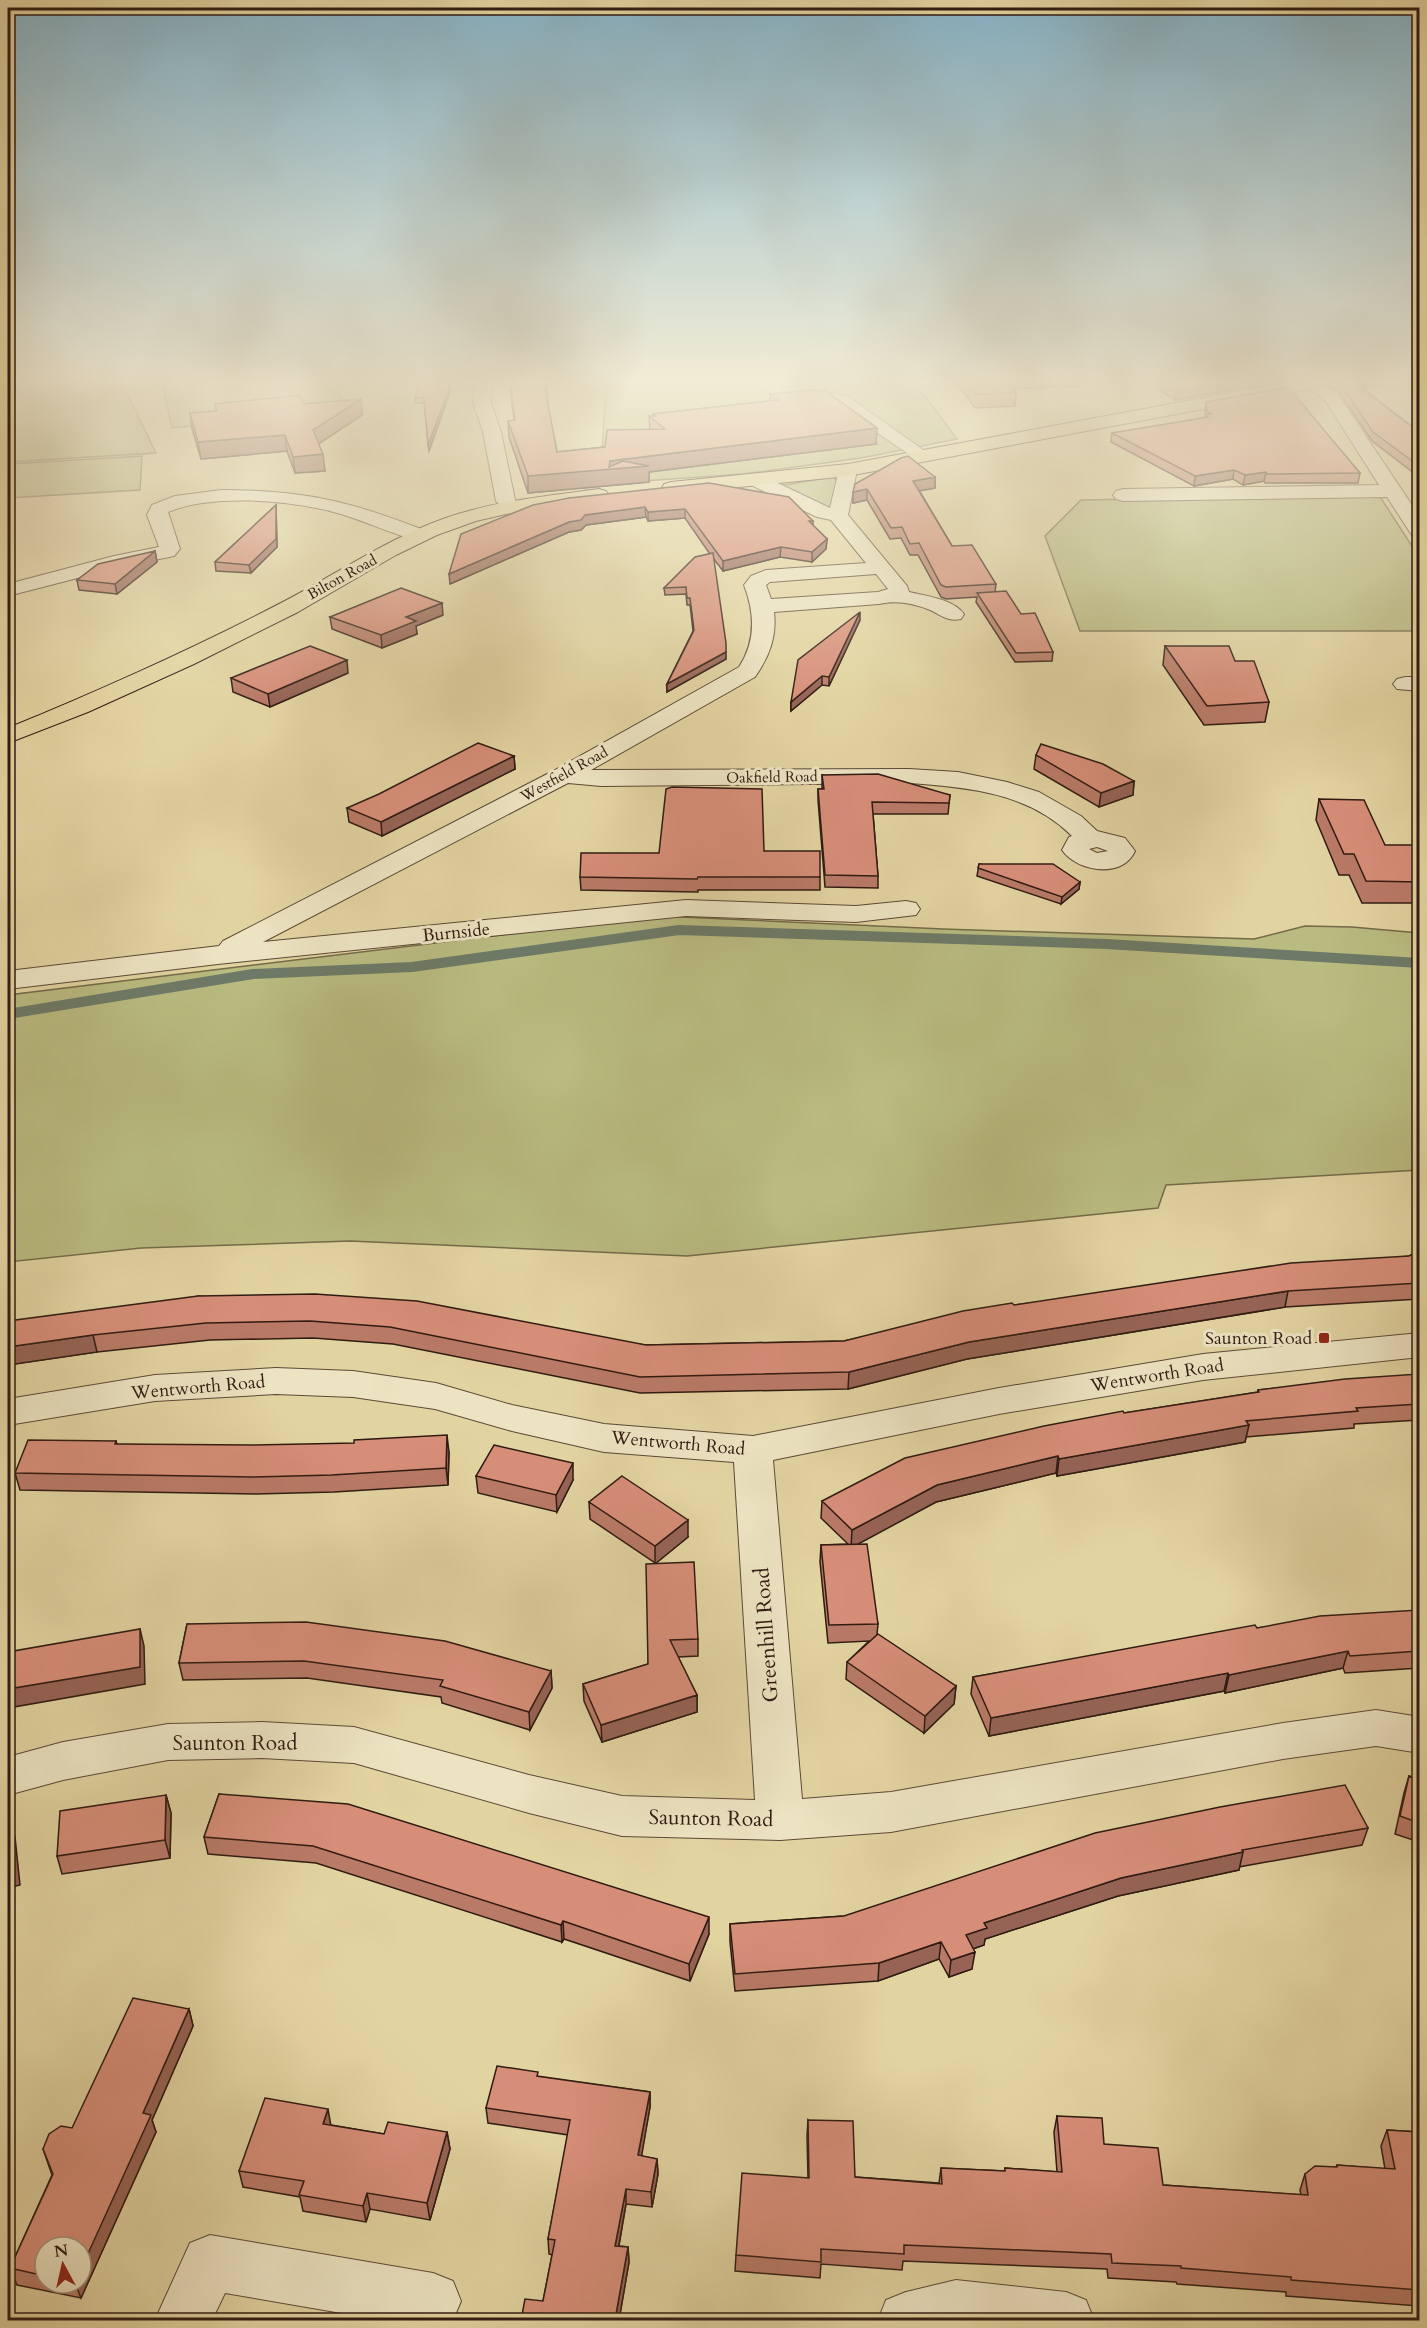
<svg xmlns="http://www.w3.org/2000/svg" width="1427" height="2328" font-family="Cardo,serif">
<rect width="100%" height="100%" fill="#e2d4a1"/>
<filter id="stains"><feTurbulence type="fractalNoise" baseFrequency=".00333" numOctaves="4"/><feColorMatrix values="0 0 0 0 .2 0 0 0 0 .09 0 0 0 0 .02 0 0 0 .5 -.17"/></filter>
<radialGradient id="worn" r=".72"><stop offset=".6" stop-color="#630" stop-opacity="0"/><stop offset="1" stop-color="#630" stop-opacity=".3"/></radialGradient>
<path fill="#b9bb80" stroke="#746b49" stroke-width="1.5" d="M8,379H120L156,453L8,462Z
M161,379H353V383L337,385L346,410L172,428Z
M567,379H912L957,439L861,458L743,474L643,481L602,449L607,381Z
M142,456L140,490L8,498V464Z
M832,477L837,480L834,508H827L773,487Z
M1379,495L1419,557V631H1080L1045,536L1081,500Z
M658,916L943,929L1254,939L1305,926L1352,927L1419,933V1170L1166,1185L1158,1208L687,1256L350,1241L141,1248L8,1262V995Z"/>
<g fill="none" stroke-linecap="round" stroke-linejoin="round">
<path stroke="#6d7a67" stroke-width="10" d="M8,1014L253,974L412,967L679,930L1106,944L1420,963"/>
<defs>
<path id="minor" d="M476,379H492L491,403L501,432L515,500L521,507L518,511H504L496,501L483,432L473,403Z
M1311,379L1337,393L1420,517V539L1413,537L1387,497L1123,501L1116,499L1113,495L1116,491L1123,489L1379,485L1325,400L1301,384L1303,380Z
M822,392L847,396L932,456L929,460H917L836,404C820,402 802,408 787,404L784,400L787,396Z
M848,464L855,466L857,470L848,515L907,586L909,592C926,596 953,599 964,614L961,619C948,622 941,615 930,610C913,603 896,600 879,604L774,612C777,637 769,657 755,677L591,770L909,769L958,772L1007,782L1039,792L1081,816L1097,831L1125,838L1135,851C1123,879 1077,872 1062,850L1069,837L1072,836C1029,793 968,787 909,783L601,786L568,783L263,942L686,900L856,906L906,901L916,903L920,909L916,915L856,922L686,916L218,964L8,989V971L219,946L223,941L555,770L739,667C756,641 755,614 744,585L751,576L766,570L866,563L831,520L817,517L751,485L749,481L751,477H765L830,508L839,470L841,466ZM876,574L888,589L878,592L771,599L766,585L770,582ZM1097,847L1108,851L1097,853L1089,849Z
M221,490C263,490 305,493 346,504C374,511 400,521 426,531L429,535L426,539L419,541C392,534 367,522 341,514C293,500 213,493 168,512L180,549L174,556L116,568L8,596V584L114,556L159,547L147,515L152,505L175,496Z
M1405,677H1420V691L1397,689L1393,684L1397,679Z
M1420,1333V1357L1203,1380L999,1414L773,1460L802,1799L891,1792L1283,1723L1376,1710L1420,1717V1753L1376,1746L1283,1759L891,1832L780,1840L622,1836L529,1813L354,1763L262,1758L168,1760L63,1780L8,1795V1757L63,1742L168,1724L262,1722L354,1727L529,1775L622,1796L755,1800L734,1462L604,1452L512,1431L435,1409L353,1397L276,1394L155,1401L8,1425V1399L155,1375L276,1368L353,1371L436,1383L512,1405L604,1424L753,1436L999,1388L1203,1354Z
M210,2235L433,2273L453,2281L461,2301L453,2320H382L225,2293L212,2320H155L190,2243Z
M956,2280L1066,2292L1086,2300L1094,2320H878L886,2300L906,2292Z"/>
<path id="major" d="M1305,379H1343L1335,384L848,476L671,494L664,492L662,488L664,484L671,482L848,464Z
M599,489L606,491L609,495L606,499L506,514L476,521L437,535L396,555L298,612L194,664L88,712L8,743V728C101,690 192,649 281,603C335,575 385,540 443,519C493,501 546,496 599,489Z"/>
</defs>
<use href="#minor" stroke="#5c4936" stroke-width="2"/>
<use href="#major" stroke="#301b12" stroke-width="2"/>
<use href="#minor" fill="#ece3c2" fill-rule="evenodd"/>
<use href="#major" fill="#e2d4a1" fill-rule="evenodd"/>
</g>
<path fill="#b97a68" stroke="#301b12" stroke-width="1.5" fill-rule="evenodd" d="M509,379H546L548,402H547L557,452L605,447L650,429L649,416H653V414L770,401V394L876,444L649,472V482L528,493L509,437L508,421H514Z
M954,379H1080L1079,387L1013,388L1016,393L1015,406L975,408Z
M1142,379H1276V382L1175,400Z
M1332,379H1372L1365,390L1419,432V477L1372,441L1339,392L1331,387Z
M1405,379H1419V390Z
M450,392L429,451L424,403H416L415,398Z
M361,399L362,415L319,444L325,471L295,473L287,451L201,459L192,429L190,413L216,411L215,404H303Z
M1206,402L1360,473L1358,483H1265L1264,481L1243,485L1233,479L1194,486L1111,442L1112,433L1206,418L1205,411Z
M935,477V488L919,490L952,546L996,584L995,592L1021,614L1053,652L1052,661L1015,662L976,602L977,597L946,599L941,597L918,555H910L901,538L890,539L867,500L853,503V492Z
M569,498L813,521V526L827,539L826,549L812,562L780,557L723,571L713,558L726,659L667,692V684L693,631L690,605H687L686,594L665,595L664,588L710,554L685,518L648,521L646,517L586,525L581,530L569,532L450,584Z
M276,505L277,547L251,573L216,571L215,562Z
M155,551L157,562L117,594L79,590L77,580Z
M443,615L416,626L417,634L382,648L332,629L330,617Z
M860,620L829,686L822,685L791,711V702Z
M1165,646L1235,661L1269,702L1265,722L1204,725L1163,665Z
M348,673L270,707L233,692L231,678Z
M1036,755L1134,781L1133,795L1099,807L1034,769Z
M514,756L515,769L382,836L349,822L347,808Z
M822,775L950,795L948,814H873L878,876V888L825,887L818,800V789H822Z
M1319,799L1385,845L1419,882V903H1362L1349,875H1339L1316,820Z
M764,851L820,877V890H698V892L581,890L580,877L659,853Z
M979,864L1080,882L1079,889L1061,904L977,876Z
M1419,1251V1299L1285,1307L967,1359L848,1389L640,1393L393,1344L313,1338L210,1340L97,1352L8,1365L198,1296L646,1345L844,1341L1014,1305L1409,1256Z
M1419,1374V1420L1354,1424V1428L1246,1437L1245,1442L1057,1476L1056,1473L936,1502L857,1544L878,1624L877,1634L956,1686L954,1704L924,1733L846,1679L847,1662L869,1641L828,1643L820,1562L821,1545L848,1544L821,1518L822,1501L1124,1413L1258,1392V1390Z
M116,1441L117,1444L449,1452L448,1485L334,1492L256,1494L20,1490L15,1473Z
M476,1476L573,1480L557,1512L478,1493Z
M589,1502L688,1537L656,1563L698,1639V1656L678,1657L697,1695V1712L602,1742L584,1701L583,1684L648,1664L655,1563L590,1519Z
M1419,1610V1668L1345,1673L1343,1668L1225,1693L1224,1691L989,1736L971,1694L973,1677L1257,1628Z
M187,1624L551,1671L552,1688L530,1730L442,1703L441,1697L307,1678L183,1680L179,1663Z
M1409,1776L1419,1780V1842L1395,1834L1404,1793Z
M219,1794L709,1934L690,1981L564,1939L562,1942L316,1863L208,1854L204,1837Z
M166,1795L171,1813L170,1858L62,1874L57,1856Z
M1368,1828L1362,1845L1239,1867V1870L1118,1896L985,1939L984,1945L973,1949L972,1969L949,1977L939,1959L878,1981L735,1991L730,1942V1924L844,1916Z
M189,2009L193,2026L152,2120L156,2132L81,2298L17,2285L10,2268L52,2175L43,2149L72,2128ZM45,2247L81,2283H45Z
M539,2077L650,2092V2107L641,2156L657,2159L658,2174L652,2207L626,2204L619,2246L628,2247L629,2262L619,2320H521L543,2301L552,2255L549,2254L548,2239L568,2135L488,2123L486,2108Z
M1057,2116L1104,2144L1163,2185L1301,2195L1300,2190L1305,2174L1336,2167L1337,2165L1385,2169L1381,2146L1387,2130L1419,2132V2306L1286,2296V2292L1177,2284L1176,2282L1108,2278L1107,2269L903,2261L902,2270L821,2264L820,2278L735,2271L736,2255L808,2178L807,2136L808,2120L855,2177L939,2183L941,2168L1005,2171V2168L1057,2172L1054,2132Z
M331,2125L384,2134L447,2132L450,2149L430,2220L370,2209L366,2222L303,2211L300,2197L243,2187L239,2171Z"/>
<path fill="#966355" stroke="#301b12" stroke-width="1.5" d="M1244,379H1276V382L1175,400L1176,391Z
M1368,379H1372L1360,397L1361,388Z
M450,387V392L429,451L428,445Z
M361,399L362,415L315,446L313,430Z
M877,428L876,444L649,472V482L528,493V476L610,461Z
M285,435L287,451L201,459L198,442Z
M323,454L325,471L295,473L293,457Z
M1234,470L1233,479L1194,486L1195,476Z
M1266,472L1264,481L1243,485L1245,475Z
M935,477V488L913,492V481Z
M867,489V500L853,503V492Z
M276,505L277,547L251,573L249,565Z
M645,507L646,517L586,525L581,530L569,532L450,584L449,574L585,515Z
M685,509V518L648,521V512Z
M827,539L826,549L812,562V552Z
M781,547L780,557L723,571V561Z
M155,551L157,562L117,594L115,584Z
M442,603L443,615L416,626L417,634L382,648L381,635L406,617Z
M860,612V620L829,686V677Z
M726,652V659L667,692V684Z
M347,660L348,673L270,707L268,694Z
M822,676V685L791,711V702Z
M514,756L515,769L382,836L381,822Z
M1134,781L1133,795L1099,807L1101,793Z
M8,810L10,822L8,823Z
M1080,882L1079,889L1061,904L1062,897Z
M1288,1291L1285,1307L967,1359L848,1389L849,1372L969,1342Z
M93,1335L97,1352L8,1365V1347Z
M1249,1425L1245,1442L1057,1476L1059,1459Z
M447,1435L449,1452L448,1485L446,1468Z
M1058,1456L1056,1473L936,1502L851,1548L852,1530L937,1485Z
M573,1463V1480L557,1512L556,1495Z
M688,1520V1537L655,1564V1546Z
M140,1629L144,1646L145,1684L8,1708V1689Z
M1348,1651L1343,1668L1225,1693L1229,1675Z
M551,1671L552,1688L530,1730L529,1712Z
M1228,1673L1224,1691L989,1736L991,1718Z
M956,1686L954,1704L924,1733L925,1716Z
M697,1695V1712L602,1742L601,1725Z
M166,1795L171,1813L170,1858L165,1840Z
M9,1820L15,1837L20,1885L8,1888Z
M1243,1852L1239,1870L1118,1896L985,1939L984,1945L964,1952L966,1935L984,1923L1121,1878Z
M709,1917V1934L690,1981L689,1964Z
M563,1921L564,1939L562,1942L561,1925Z
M941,1942L939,1959L878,1981L879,1963Z
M975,1952L972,1969L949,1977L951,1960Z
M189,2009L193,2026L152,2120L156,2132L81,2298L75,2283H81V2269L143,2113Z
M650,2092V2107L639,2171L638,2155Z
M328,2109L331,2126L323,2124Z
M447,2132L450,2149L430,2220L427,2203Z
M657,2159L658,2174L652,2207L651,2192Z
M626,2189V2204L616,2261L615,2246Z
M367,2193L370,2209L366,2222L363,2206Z
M628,2247L629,2262L619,2320H615Z"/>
<path fill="#d78e79" stroke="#301b12" stroke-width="1.5" d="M420,379H447L450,387L428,445L424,397L415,398Z
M510,379H546L548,386H545L546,394L557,452L605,447L607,430L665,429L649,416H655L653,414L778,400L770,394L809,390L826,391L877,428L610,461L609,467L623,461L649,466L528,476L508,421L515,420Z
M965,379H1006L1016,393L976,394Z
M1157,379H1244L1176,391Z
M1334,379H1368L1361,388L1419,432V466L1373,432L1340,383Z
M1288,387L1360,473L1267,474L1266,472L1245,475L1234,470L1195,476L1112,433L1208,417V414H1212L1207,411L1206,402Z
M300,395L303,404L361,399L313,430L323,454L293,457L285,435L198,442L190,413L217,411L215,404Z
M908,456L935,477L913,481L952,546L972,545L996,584L946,587L941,585L919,543L910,544L902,527L891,528L867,489L853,492L855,484L901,458Z
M709,483L789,497L813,521H809L827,539L812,552L781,547L723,561L685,509L648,512L645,507L585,515L581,520L569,522L449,574L461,534L533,505L569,498Z
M276,505V539L249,565L215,562Z
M155,551L115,584L77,580L98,564Z
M713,553L726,643V652L667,684L694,630L690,598H687L686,587L664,588L695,557Z
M401,588L442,603L406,617L416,621L381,635L330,617Z
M1006,591L1021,614L1035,613L1053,652L1016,653L977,593Z
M860,612L829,677L822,676L791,702L798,660Z
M310,646L347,660L268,694L231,678Z
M1165,646H1229L1235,661H1254L1269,702L1207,706Z
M478,743L514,756L381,822L347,808L379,794Z
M1041,744L1103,764L1134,781L1101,793L1036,755Z
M878,774L950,795L949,803L872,802L878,876L825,875L818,789H824L822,775Z
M672,787L762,789L764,851H820V877H698L697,879L580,877L581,853H659L666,789Z
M1319,799L1364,800L1385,845H1415L1419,855V882L1366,881L1354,854H1344Z
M979,864H1053L1080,882L1062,897L978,868Z
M1419,1251V1283L1288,1291L969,1342L849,1372L640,1377L390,1327L310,1321L206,1323L93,1335L8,1347V1321L198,1296L315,1294L417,1301L646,1345L844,1341L963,1311L1012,1303L1014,1305L1291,1263L1409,1256Z
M1419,1374V1404L1356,1408L1358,1411L1246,1421L1249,1425L1059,1459L1058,1456L937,1485L852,1530L822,1501L905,1458L1044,1426L1123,1411L1124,1413L1259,1392L1258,1390L1345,1379Z
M447,1435L446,1468L332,1475L253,1477L15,1473L28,1440L116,1441L115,1444L253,1445L354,1443V1440Z
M494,1445L573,1463L556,1495L476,1476Z
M622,1476L688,1520L655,1546L589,1502Z
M867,1544L878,1624L829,1625L821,1545Z
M694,1562L698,1639L670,1640L697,1695L601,1725L583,1684L648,1664L646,1564Z
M1419,1610V1651L1350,1656L1348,1651L1229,1675L1228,1673L991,1718L973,1677L1255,1625L1257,1628L1320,1616Z
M306,1622L445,1641L551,1671L529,1712L440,1686L443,1680L304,1661L179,1663L187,1624Z
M140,1629V1667L8,1689V1652Z
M878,1634L956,1686L925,1716L847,1662Z
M1409,1776L1419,1780V1823L1400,1816Z
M1345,1785L1368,1828L1242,1850L1243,1852L1121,1878L984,1923L987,1928L966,1935L975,1952L951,1960L941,1942L879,1963L735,1974L730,1924L844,1916L1095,1833L1220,1807Z
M219,1794L348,1804L709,1917L689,1964L563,1921L561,1925L313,1846L204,1837Z
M166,1795L165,1840L57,1856L60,1811Z
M8,1820H9L14,1867L8,1869Z
M133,1998L189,2009L143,2113L151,2115L81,2269V2247H45V2276L10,2268L53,2174L43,2149L49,2134L61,2126L72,2128Z
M497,2066L538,2072L537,2076L650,2092L638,2155L657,2159L651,2192L626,2189L615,2246L628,2247L615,2320H521L525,2299L543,2301L555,2240L548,2239L570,2120L486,2108Z
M265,2098L328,2109L323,2124L384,2134L388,2122L447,2132L427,2203L367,2193L363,2206L299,2195L304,2181L239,2171Z
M1057,2116L1102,2118L1104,2144L1158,2148L1163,2185L1308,2195L1305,2174L1315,2166L1337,2167V2165L1395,2169L1387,2130L1419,2132V2290L1291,2280V2277L1181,2268V2266L1112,2263L1111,2254L904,2245V2254L821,2249V2262L736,2255L742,2173L809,2178L808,2120L853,2121L855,2177L942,2184L941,2168L1005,2171V2168L1062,2172Z"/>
<linearGradient id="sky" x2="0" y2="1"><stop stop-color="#87b6cb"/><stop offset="0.54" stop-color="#f2ecd5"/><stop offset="1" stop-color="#f2ecd5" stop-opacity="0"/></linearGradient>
<rect width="1427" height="705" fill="url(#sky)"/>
<rect fill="#8f2418" stroke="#ece3c2" stroke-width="2" x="1318" y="1332" width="12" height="12" rx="3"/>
<g text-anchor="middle" stroke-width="6" stroke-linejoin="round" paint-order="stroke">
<g font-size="15" fill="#301b12" stroke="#ece3c2">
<text transform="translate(342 577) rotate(-29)" y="5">Bilton Road</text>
<text transform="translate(564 774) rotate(-29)" y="5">Westfield Road</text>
<text transform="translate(772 777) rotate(-1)" y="5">Oakfield Road</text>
</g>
<g font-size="18" fill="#301b12" stroke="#ece3c2">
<text transform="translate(456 932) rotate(-6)" y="6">Burnside</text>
<text transform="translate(1157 1375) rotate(-9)" y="6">Wentworth Road</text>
<text transform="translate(198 1387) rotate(-5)" y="6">Wentworth Road</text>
<text transform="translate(678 1443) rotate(5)" y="6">Wentworth Road</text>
</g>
<g font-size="18" fill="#301b12" stroke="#ece3c2" text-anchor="end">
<text x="1312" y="1344">Saunton Road</text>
</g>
<g font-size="21" fill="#301b12" stroke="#ece3c2">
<text transform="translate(766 1635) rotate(-94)" y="7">Greenhill Road</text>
<text x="235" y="1750">Saunton Road</text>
<text transform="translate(711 1818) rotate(1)" y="7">Saunton Road</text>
</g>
</g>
<rect width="1427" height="2328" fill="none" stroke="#e2d4a1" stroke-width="30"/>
<rect x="9" y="9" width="1409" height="2310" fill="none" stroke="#301b12" stroke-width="3"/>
<rect x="15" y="15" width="1397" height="2298" fill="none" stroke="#301b12" stroke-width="1.5"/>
<g transform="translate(63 2265) rotate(352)"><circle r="28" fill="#ece3c2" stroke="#a1937c" stroke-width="1.5"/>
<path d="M0-4.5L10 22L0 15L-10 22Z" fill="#8f2418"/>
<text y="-9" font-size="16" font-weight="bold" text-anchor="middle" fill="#301b12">N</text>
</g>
<rect width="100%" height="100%" filter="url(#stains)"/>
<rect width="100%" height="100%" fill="url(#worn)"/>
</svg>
